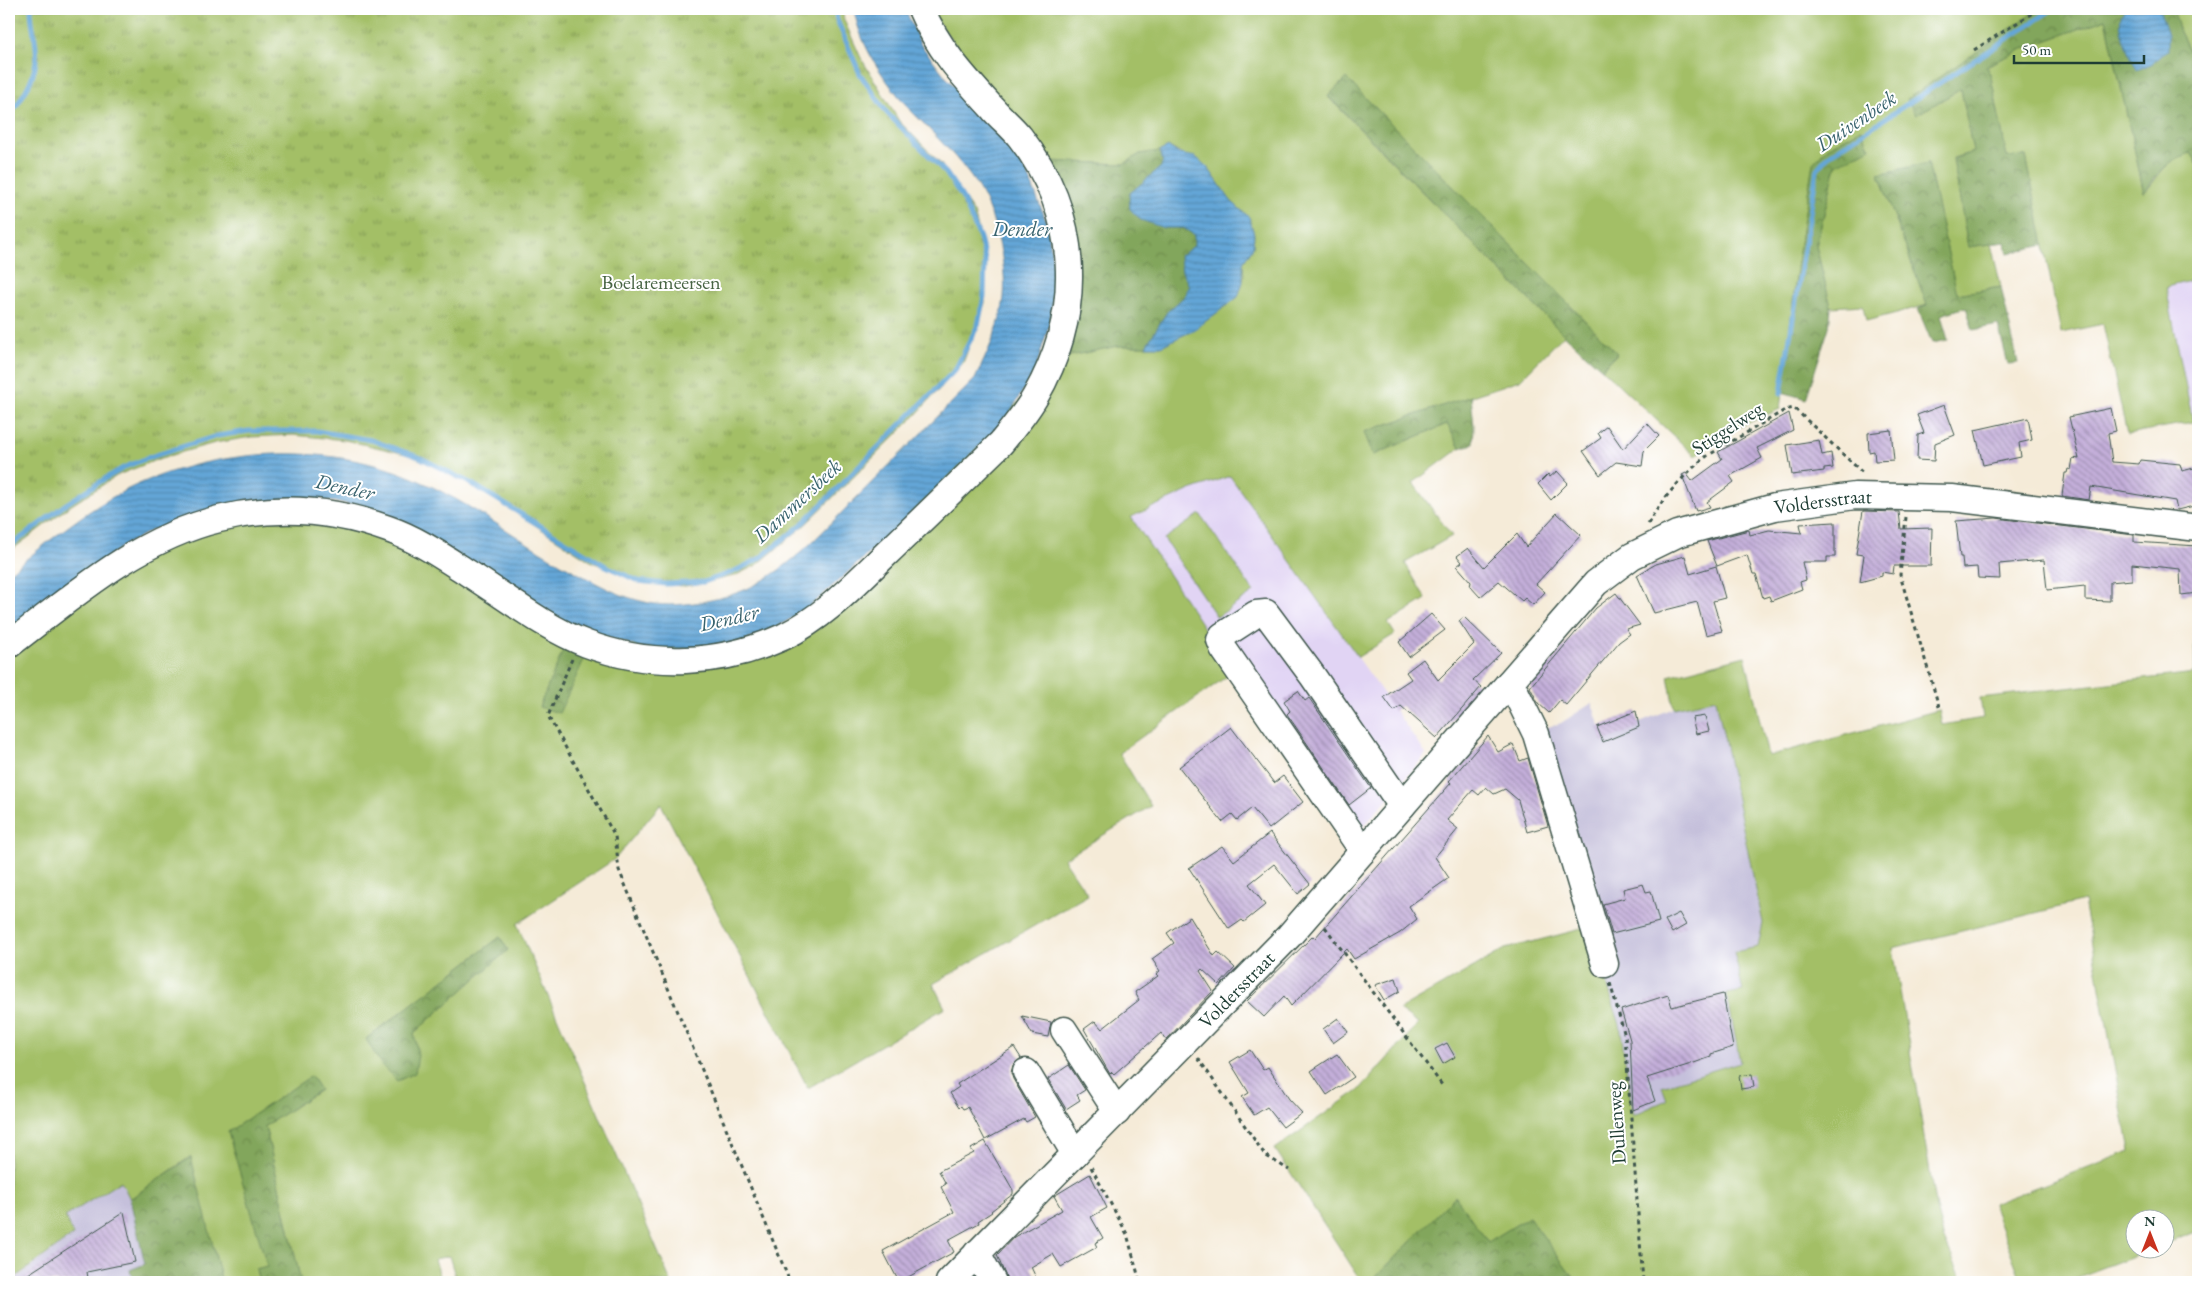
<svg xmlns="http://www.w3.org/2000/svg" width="2207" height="1291" font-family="'EB Garamond',serif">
<defs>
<pattern id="forest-crowns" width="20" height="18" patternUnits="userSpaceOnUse" patternTransform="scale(1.25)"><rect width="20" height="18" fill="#82a65b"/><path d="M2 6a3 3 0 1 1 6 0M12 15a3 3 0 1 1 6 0" fill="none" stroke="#6a884c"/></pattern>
<pattern id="park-tufts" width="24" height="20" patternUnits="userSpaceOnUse" patternTransform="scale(1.25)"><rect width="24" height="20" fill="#a3bf66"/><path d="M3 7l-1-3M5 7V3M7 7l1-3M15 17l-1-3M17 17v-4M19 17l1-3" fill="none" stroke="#849c55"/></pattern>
<pattern id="water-rules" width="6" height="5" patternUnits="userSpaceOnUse" patternTransform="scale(1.25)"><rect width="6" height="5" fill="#63a6d7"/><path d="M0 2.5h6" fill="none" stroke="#5188af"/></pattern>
<pattern id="building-back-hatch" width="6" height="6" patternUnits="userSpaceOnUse" patternTransform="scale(1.25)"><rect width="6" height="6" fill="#c4afda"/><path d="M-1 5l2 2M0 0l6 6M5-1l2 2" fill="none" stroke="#9f90b2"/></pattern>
</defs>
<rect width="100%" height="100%" fill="#fff"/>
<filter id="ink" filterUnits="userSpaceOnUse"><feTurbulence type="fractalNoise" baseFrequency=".02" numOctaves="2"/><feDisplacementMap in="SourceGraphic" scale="10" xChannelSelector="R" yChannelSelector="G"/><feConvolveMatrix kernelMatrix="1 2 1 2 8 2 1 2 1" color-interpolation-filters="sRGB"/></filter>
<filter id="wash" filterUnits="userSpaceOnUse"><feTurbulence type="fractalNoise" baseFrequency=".0096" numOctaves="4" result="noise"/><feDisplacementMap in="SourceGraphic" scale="20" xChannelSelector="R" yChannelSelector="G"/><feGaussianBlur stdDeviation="1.12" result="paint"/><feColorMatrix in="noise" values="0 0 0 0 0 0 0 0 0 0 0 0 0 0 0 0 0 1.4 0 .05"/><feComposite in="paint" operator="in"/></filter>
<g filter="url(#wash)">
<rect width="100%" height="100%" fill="#f5ebd8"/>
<path fill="#e1d4f4" d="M2198,279V421L2193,422L2166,287Z
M1230,476L1426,754L1351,841L1233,672L1131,518L1190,490Z"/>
<path fill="#c5c0db" d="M1716,699L1763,923L1758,947L1734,952L1743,992L1728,994L1740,1062L1662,1086L1667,1100L1633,1115L1620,1025L1589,927L1532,732L1561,723L1592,703L1603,737L1674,708Z
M121,1181L130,1199L145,1265L131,1270L133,1282H11L73,1235L65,1217Z"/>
<path fill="#a3bf66" stroke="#617e4d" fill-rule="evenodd" d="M928,9H2039L2009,30L1916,115L1961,89L1973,152L1953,158L1968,247L1991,244L2001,287L1957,294L1928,163L1879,174L1927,305L1866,321L1863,305L1831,307L1816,246L1836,165L1870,148L1861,129L1827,148L1813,164L1801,236L1780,409L1735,429L1695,456L1602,369L1617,354L1346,78L1328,97L1564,335L1520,380L1364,432L1374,455L1447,424L1460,448L1413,483L1452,536L1405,563L1426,599L1388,623L1395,634L1358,657L1230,476L1190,490L1131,517L1233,672L1119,753L1151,806L1064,859L1088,895L933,984L945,1008L808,1088L661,804L615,859L517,924L671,1282H457L449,1256L435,1259L441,1280L434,1282H301L265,1126L320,1090L311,1076L228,1132L268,1266L256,1269L259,1282H222L190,1157L130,1199L121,1181L65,1217L73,1235L9,1282V656L153,550L245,517L385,532L589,649L792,639L1061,358L1117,346H1161L1194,330L1238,297L1244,276L1243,263L1253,247L1254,234L1249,217L1231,201L1208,168L1169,147L1160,151L1140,154L1124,164L1047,161L1017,125ZM500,937L508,950L414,1033L366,1039Z
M2173,9H2198V50L2190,52L2180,32Z
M2106,19L2144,193C2162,174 2163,161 2191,153L2198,164V279L2166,287L2193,422L2127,434L2103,324L2061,333L2026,156L2007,157L1991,77L1986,66L2023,49Z
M1200,514L1254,592L1217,617L1164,539Z
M2194,633H2198V1231L2165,1244L2164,1218H2134V1248L2152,1249L2065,1282H2022L1992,1204L2130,1151L2084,901L1893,948L1936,1209L1944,1239L1963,1282H1577L1529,1217L1488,1242L1455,1197L1371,1282H1362L1275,1149L1361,1088L1418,1024L1399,1010L1505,949L1589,927L1620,1025L1633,1115L1667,1100L1662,1086L1740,1062L1727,994L1743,991L1734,952L1758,947L1763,923L1716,699L1674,708L1668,676L1745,656L1768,756L1939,710L1942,725L1983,718L1980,698L2195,673Z"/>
<path fill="url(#forest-crowns)" stroke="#507248" d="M2039,9H2173L2180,32L2190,52L2198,50V164L2191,153C2166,160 2158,174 2144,193L2106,19L2023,49L1986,66L1991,77L2007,157L2026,156L2044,245L2008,253L2005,242L1968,247L1953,159L1973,152L1961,89L1916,115L1907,99Z
M1346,78L1617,353L1602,369L1564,335L1328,96Z
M1861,129L1870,148L1836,165L1816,246L1831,307L1829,327L1806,399L1782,392L1801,236L1813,163L1827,148Z
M1160,151L1163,161L1161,167L1129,194L1164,228H1184L1194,235V246L1180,256L1182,271L1189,286L1184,297L1167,312L1146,346H1117L1061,358L1070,328L1047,161L1124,164L1140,154Z
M1928,163L1957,294L2001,287L2018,363L2008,364L1998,325L1973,330L1966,307L1941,315L1948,340L1932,343L1918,309L1927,305L1879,174Z
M1471,396L1474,426L1473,444L1460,448L1447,424L1373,455L1364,432Z
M568,639L589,649L559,713L539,707Z
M500,937L508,950L414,1033L418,1055L415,1073L397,1081L382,1066L366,1039Z
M311,1076L320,1090L265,1126L301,1282H259L256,1269L267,1266L228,1132Z
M191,1157L222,1282H133L130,1270L145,1264L130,1199Z
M1455,1196L1488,1242L1529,1217L1577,1282H1371Z"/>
<path fill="url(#park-tufts)" stroke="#617e4d" d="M9,9H842L844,20L861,58L899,121L941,164L974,213L984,250L985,303L963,363L915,416L806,524L757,565L734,576L704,583L685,586L650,584L592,562L467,481L410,455L345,440L293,435L251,437L215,443L161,458L118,475L67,508L9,552Z"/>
<path fill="url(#water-rules)" stroke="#417286" d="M854,9H905L921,45L946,77L994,126L1027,172L1047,223L1055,278L1050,322L1035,371L1004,422L888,536L808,608L769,632L723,648L646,649L574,628L373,512L340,502L286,498L175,522L150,531L123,546L9,630V573C47,543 85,510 128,489C213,448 326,441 413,478C473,503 525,546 583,576C603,587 622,597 645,602C673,610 723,600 749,588C792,567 823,531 856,498C896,459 935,419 975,379C986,356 1002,323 1004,297C1007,264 995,213 976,184C960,160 937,137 916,116C889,87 860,49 854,9Z
M2125,9H2158L2160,11L2168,35V50L2153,63L2137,70C2130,54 2112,24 2125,9Z
M1169,147L1179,154L1196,157L1208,168L1231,201L1249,217L1254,234L1253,247L1243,263V282L1238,297L1194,330L1161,346H1146L1167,312L1184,297L1189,286L1182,271L1180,256L1194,246V235L1184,228H1164L1141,220L1130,209L1129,194L1161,167L1163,161L1160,151Z"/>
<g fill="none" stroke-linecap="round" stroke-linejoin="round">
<path stroke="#63a6d7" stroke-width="5" d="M9,116C23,97 39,74 36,48C35,34 31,23 31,9
M1781,393L1817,169L1829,155L2053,9
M9,547L66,504L106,478L125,467L150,457L217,436L249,431H317L371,440L419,457L472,484L604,565L638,581L666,584L704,582L733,572L759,559L800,526L955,370L978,325L984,296L985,260L980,238L962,197L946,173L887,113L860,74L837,20L835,9"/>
</g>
<g id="blocks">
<path fill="url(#building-back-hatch)" d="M1944,405L1955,435L1935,443L1934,461L1917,460L1918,435L1924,433L1917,415Z
M2111,408L2116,431L2108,433L2112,462L2139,464L2140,460L2180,464L2182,471L2198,467V505L2177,510L2175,501L2091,487L2089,500L2062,496L2065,473H2067L2068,469L2071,470L2073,458L2079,459L2069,417Z
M1789,413L1793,430L1757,448L1762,458L1730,476L1734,482L1707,502L1710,507L1696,511L1682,475L1686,473L1692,481L1722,459L1718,452Z
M2028,418L2032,440L2019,443L2021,457L1983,465L1975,430Z
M1647,423L1659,436L1644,451L1642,466L1616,462L1600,475L1583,451L1601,438L1598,433L1607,426L1623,449Z
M1891,430L1894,460L1875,461L1874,451L1869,452L1868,433Z
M1819,440L1822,455L1831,453L1833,468L1824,469V471L1792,475L1787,445Z
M1557,471L1568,483L1551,500L1538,484L1548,474L1550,477Z
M1863,511L1899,512L1901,529L1932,528L1931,566H1894L1893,574L1882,572V576L1860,582L1864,555L1856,554Z
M1557,513L1581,535L1536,584L1545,592L1533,605L1525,598L1522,601L1499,581L1480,597L1470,586L1471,582L1457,566L1462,562L1457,556L1468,548L1484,567L1517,534L1526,547Z
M1996,518L2134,535V542L2198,546V593L2181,595L2180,569L2132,564V580L2110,582V601L2085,600V586L2047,590L2044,560L1999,564L2000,579L1978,578L1977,567L1963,568L1962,557H1960L1956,521Z
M1835,522V557H1827V562H1802L1806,580L1800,582L1802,589L1771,601L1769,596L1763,598L1756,574H1753L1747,555L1717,566L1707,541L1749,530L1750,535L1769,530L1802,533L1800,524Z
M1685,556L1690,574L1716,566L1725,598L1713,601L1722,631L1706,635L1697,602L1654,613L1637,575L1656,564Z
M1616,593L1640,625L1626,629L1630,634L1619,642L1566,705L1560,700L1549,713L1538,703L1530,687L1596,608Z
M1431,614L1445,630L1409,657L1399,642Z
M1464,617L1501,653L1473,680L1481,687L1437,738L1401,706L1394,711L1384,697L1411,679L1406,672L1423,659L1438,680L1474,644L1459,621Z
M1298,691L1305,701L1309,698L1371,788L1349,805L1287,714L1290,711L1284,701Z
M1636,711L1639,727L1603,742L1597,727Z
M1705,716L1709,731L1696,734L1692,718Z
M1231,727L1274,783L1283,776L1303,802L1269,829L1252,808L1237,820L1232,814L1222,822L1179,767Z
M1488,736L1498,752L1513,744L1520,761L1528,758L1548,826L1527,832L1518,800L1505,789L1494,794L1486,787L1479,795L1473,790L1447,820L1458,829L1435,857L1449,878L1409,906L1417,919L1400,933L1354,959L1347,949L1291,1006L1284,996L1264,1017L1247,1001L1313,936L1315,938L1451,783L1449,781Z
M1270,833L1310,884L1298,894L1274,864L1249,884L1265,905L1244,922L1242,920L1229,929L1189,868L1222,846L1234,861Z
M1643,884L1646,892L1651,891L1659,922L1612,934L1603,904L1625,898L1623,889Z
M1679,913L1686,925L1672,933L1665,920Z
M1190,917L1214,956L1218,952L1235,968L1219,985L1202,969L1200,971L1213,991L1166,1040L1161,1033L1114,1074L1112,1072L1110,1074L1084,1029L1095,1021L1102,1029L1139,1000L1135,992L1158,976L1156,974L1160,971L1152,959L1174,943L1167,933Z
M1396,978L1400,991L1384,1000L1375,985Z
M1723,994L1733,1047L1711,1054V1057L1691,1064L1647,1078L1655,1101L1633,1110L1630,1040L1621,1010L1668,995L1672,1007Z
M1022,1016L1051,1022L1048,1037L1032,1034Z
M1338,1018L1348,1032L1333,1043L1323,1029Z
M1447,1043L1455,1057L1443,1064L1435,1049Z
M1014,1047L1021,1058L1013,1065L1011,1073L1013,1079L1035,1117L1026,1122L1024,1119L985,1140L968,1107L963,1109L961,1106L959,1108L950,1093L959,1087L957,1084Z
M1250,1050L1263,1070L1268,1067L1289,1099L1302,1113L1283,1127L1267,1107L1254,1115L1242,1097L1249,1093L1230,1062Z
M1337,1054L1354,1077L1327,1095L1311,1071Z
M1069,1065L1085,1090L1077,1095L1080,1100L1066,1109L1048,1079Z
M1752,1074L1754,1087L1741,1089L1739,1076Z
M985,1141L1013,1190V1194L991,1211L992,1212L978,1221L979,1223L948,1240L954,1252L899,1282L883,1251L954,1212L941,1187L946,1184L939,1171L974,1153L971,1149Z
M1090,1174L1107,1208L1091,1217L1103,1238L1095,1243L1097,1247L1061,1267L1053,1254L1031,1267L1038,1282H1008L997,1255L1014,1237L1062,1210L1054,1196Z
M124,1212L135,1262L87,1272L88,1278L71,1282H16Z"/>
</g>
</g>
<g filter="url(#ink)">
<use href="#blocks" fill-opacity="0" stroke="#3f574d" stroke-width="1"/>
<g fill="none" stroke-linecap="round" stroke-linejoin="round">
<defs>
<g id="minor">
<path d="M9,645C73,596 139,538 219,519C276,505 333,509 388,529C417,539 443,557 468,573C506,597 545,628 587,644C651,668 721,665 783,637C823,618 854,585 885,555C924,518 963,480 1001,443C1013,428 1025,414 1035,397C1084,312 1081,216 1020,137C1012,127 1002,119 994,110C964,77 938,49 921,9"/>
<path d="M1509,683L1516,693L1536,734L1605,964"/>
<path d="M1363,851L1223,648L1220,640L1222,636L1256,614L1266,613L1312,675L1402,806"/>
<path d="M1064,1030L1117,1112"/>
<path d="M1026,1072L1075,1154"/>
<path d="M977,1253L993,1282"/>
<path id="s1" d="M949,1282L1289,936L1596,583L1632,556L1677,534L1775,507L1855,496L1952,498L2198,528"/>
</g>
</defs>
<use href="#minor" stroke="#3f574d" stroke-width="29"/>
<path stroke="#3f574d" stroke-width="3" stroke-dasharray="4 4" stroke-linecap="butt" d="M1974,50L2039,9
M1906,517L1900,575L1940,710
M1648,524C1660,501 1686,472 1707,456L1785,410L1794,408L1865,475
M572,659L548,716L615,836L619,870L790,1282
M1325,927L1442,1085
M1610,983L1625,1036L1643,1282
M1198,1058L1265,1155L1289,1170
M1091,1167L1127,1234L1140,1282"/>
<use href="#minor" stroke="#fff" stroke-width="26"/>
</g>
</g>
<g text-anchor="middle" stroke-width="4" stroke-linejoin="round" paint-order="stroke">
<g font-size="20" fill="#476443" stroke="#fff">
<text x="661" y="289">Boelaremeersen</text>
</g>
<g font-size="20" fill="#1f3d34" stroke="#fff">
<text transform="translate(1727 428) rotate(-33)" y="7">Stiggelweg</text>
<text dy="7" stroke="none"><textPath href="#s1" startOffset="1198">Voldersstraat</textPath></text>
<text dy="7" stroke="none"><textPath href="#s1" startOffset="410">Voldersstraat</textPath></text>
<text transform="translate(1616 1123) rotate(-94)" y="7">Dullenweg</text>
</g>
<g font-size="21" font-style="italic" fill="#37626d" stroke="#fff">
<text transform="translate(1856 121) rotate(-34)" y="7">Duivenbeek</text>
<text x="1022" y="236">Dender</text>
<text transform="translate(345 487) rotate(12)" y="7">Dender</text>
<text transform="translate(797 501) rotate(-43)" y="7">Dammersbeek</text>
<text transform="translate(729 618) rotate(-13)" y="7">Dender</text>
</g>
</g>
<rect width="2207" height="1291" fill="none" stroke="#fff" stroke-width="30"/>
<g transform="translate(2150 1234)"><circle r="24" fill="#ffffff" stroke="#a5b1ae"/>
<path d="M0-4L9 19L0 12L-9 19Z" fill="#c8321e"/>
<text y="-8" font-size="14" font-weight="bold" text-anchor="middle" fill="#1f3d34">N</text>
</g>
<path d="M2014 55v8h130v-8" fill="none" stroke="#1f3d34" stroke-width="2.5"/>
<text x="2022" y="55" font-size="15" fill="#1f3d34" stroke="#ffffff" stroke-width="4" paint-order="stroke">50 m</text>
</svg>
